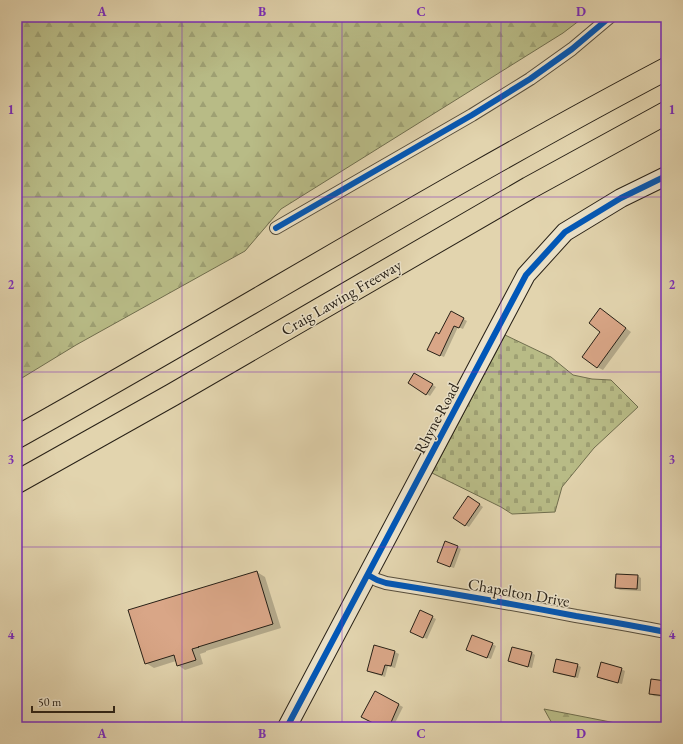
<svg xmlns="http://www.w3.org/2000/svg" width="683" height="744" font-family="'EB Garamond',serif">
<defs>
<pattern id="forest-firs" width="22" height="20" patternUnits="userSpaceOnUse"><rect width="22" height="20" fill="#b8bb86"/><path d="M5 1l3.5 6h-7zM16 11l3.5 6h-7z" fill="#9ea073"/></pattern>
<pattern id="cemetery-stones" width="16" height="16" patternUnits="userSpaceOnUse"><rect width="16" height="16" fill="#b8bb86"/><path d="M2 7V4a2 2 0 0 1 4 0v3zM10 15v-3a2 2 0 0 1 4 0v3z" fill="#9ea073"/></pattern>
</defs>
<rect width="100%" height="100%" fill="#e2d4ae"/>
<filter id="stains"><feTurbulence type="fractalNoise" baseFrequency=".005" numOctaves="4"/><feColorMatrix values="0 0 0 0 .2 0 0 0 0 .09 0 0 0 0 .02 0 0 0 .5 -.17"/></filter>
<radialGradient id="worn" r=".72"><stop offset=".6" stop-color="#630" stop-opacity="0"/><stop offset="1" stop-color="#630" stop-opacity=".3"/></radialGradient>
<path fill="url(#forest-firs)" stroke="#706e4e" d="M17,17H584L563,33L281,209L245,251L76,345L17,381Z
M544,709L636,727H554Z"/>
<path fill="url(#cemetery-stones)" stroke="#706e4e" d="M505,335L551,357L573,375L592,379L611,380L638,407L594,448L562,487L555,512L512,514L501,507L432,473Z"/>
<path fill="#0003" d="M451,312L467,321L463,329L458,327L444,357L432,352Z
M606,313L631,332L603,370L597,367L602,332Z
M415,374L436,387L430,396L409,383Z
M472,499L483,507L469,527L465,525Z
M458,547L461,549L454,568L442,564Z
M257,572L265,577L281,628L206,651V652L200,654L203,664L185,670L178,665L176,661L154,668L146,663Z
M638,576L641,578V591L620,590L616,588Z
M432,617L436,619L427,639L415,633Z
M492,644L496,646L491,659L471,652Z
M375,647L395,652L399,654L395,668L388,666L385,677L372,673L368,671Z
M513,648L532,653L535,655L532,668L513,663L510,661Z
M577,665L581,667L578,678L558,674L554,671Z
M621,669L625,671L622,684L602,679L598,677Z
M666,682V697L654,696L650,694Z
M375,692L403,707L393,727H383Z"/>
<path fill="#d9a687" stroke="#282117" d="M600,308L626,328L597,368L582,357L600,332L589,323Z
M451,311L464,318L459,328L454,326L440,356L427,350L436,332L439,334Z
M414,373L433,384L426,395L408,383Z
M468,496L480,504L465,526L453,518Z
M445,541L458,546L450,567L437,562Z
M257,571L273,624L198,647H199L192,649L196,660L177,666L174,655L145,664L128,610Z
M616,574L638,575L637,589L615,588Z
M420,610L433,616L423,638L410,632Z
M472,635L493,643L487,658L466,650Z
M374,645L395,651L391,666L385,665L382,675L367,671Z
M512,647L532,652L528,667L508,661Z
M556,659L578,664L575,677L553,672Z
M601,662L622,668L618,683L597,677Z
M651,679L666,681V696L649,694Z
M375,691L399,704L389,727H381L361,717Z"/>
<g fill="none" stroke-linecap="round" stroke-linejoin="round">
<defs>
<path id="street" d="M276,228L472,115L530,79L572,49L610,17
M368,575L377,580L386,583C449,593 513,604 576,616C606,621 636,626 666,632"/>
<path id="secondary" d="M287,727L526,275L565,232L621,198L666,176"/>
<path id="highway" d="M17,437C234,316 446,185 666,69
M17,482L172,395L529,188L666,113"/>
</defs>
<use href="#street" stroke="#564e3d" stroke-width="14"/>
<use href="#secondary" stroke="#282117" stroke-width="20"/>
<use href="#highway" stroke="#282117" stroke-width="24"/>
<use href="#street" stroke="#ece3ca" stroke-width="12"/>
<use href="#secondary" stroke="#ece3ca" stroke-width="18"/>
<use href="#highway" stroke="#e2d4ae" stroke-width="22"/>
<defs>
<path id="cycleway" d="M276,228L472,115L530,79L572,49L610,17
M368,575L377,580L386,583C449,593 513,604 576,616C606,621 636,626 666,632
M287,727L526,275L565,232L621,198L666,176"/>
</defs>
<use href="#cycleway" stroke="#ece3ca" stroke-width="8"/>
<use href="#cycleway" stroke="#0057b8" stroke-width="6"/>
</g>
<path fill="none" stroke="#7b2cbf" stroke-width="1" stroke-opacity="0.55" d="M182,17V727M342,17V727M501,17V727M17,197H666M17,372H666M17,547H666"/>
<g text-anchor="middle" stroke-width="3" stroke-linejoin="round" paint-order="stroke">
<g font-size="16" fill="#282117" stroke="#ece3ca">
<text transform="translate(341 297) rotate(-30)" y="6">Craig Lawing Freeway</text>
<text transform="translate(436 418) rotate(-62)" y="6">Rhyne Road</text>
<text transform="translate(519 592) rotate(10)" y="6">Chapelton Drive</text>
</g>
</g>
<rect width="683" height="744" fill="none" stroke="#e2d4ae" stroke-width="44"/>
<path d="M32 706v6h82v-6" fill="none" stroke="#282117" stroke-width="2"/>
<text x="38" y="706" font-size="12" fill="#282117" stroke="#ece3ca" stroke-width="3" paint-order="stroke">50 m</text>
<rect x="22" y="22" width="639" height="700" fill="none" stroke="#7b2cbf" stroke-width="1.5"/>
<g font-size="13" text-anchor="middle" font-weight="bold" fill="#7b2cbf">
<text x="102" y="16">A</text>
<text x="262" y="16">B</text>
<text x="421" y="16">C</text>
<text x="581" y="16">D</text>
<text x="11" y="114">1</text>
<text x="672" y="114">1</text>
<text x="11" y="289">2</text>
<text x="672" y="289">2</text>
<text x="11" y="464">3</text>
<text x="672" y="464">3</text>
<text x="11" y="639">4</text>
<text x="672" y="639">4</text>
<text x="102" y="738">A</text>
<text x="262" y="738">B</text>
<text x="421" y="738">C</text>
<text x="581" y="738">D</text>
</g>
<rect width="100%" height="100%" filter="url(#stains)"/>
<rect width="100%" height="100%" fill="url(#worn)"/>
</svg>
